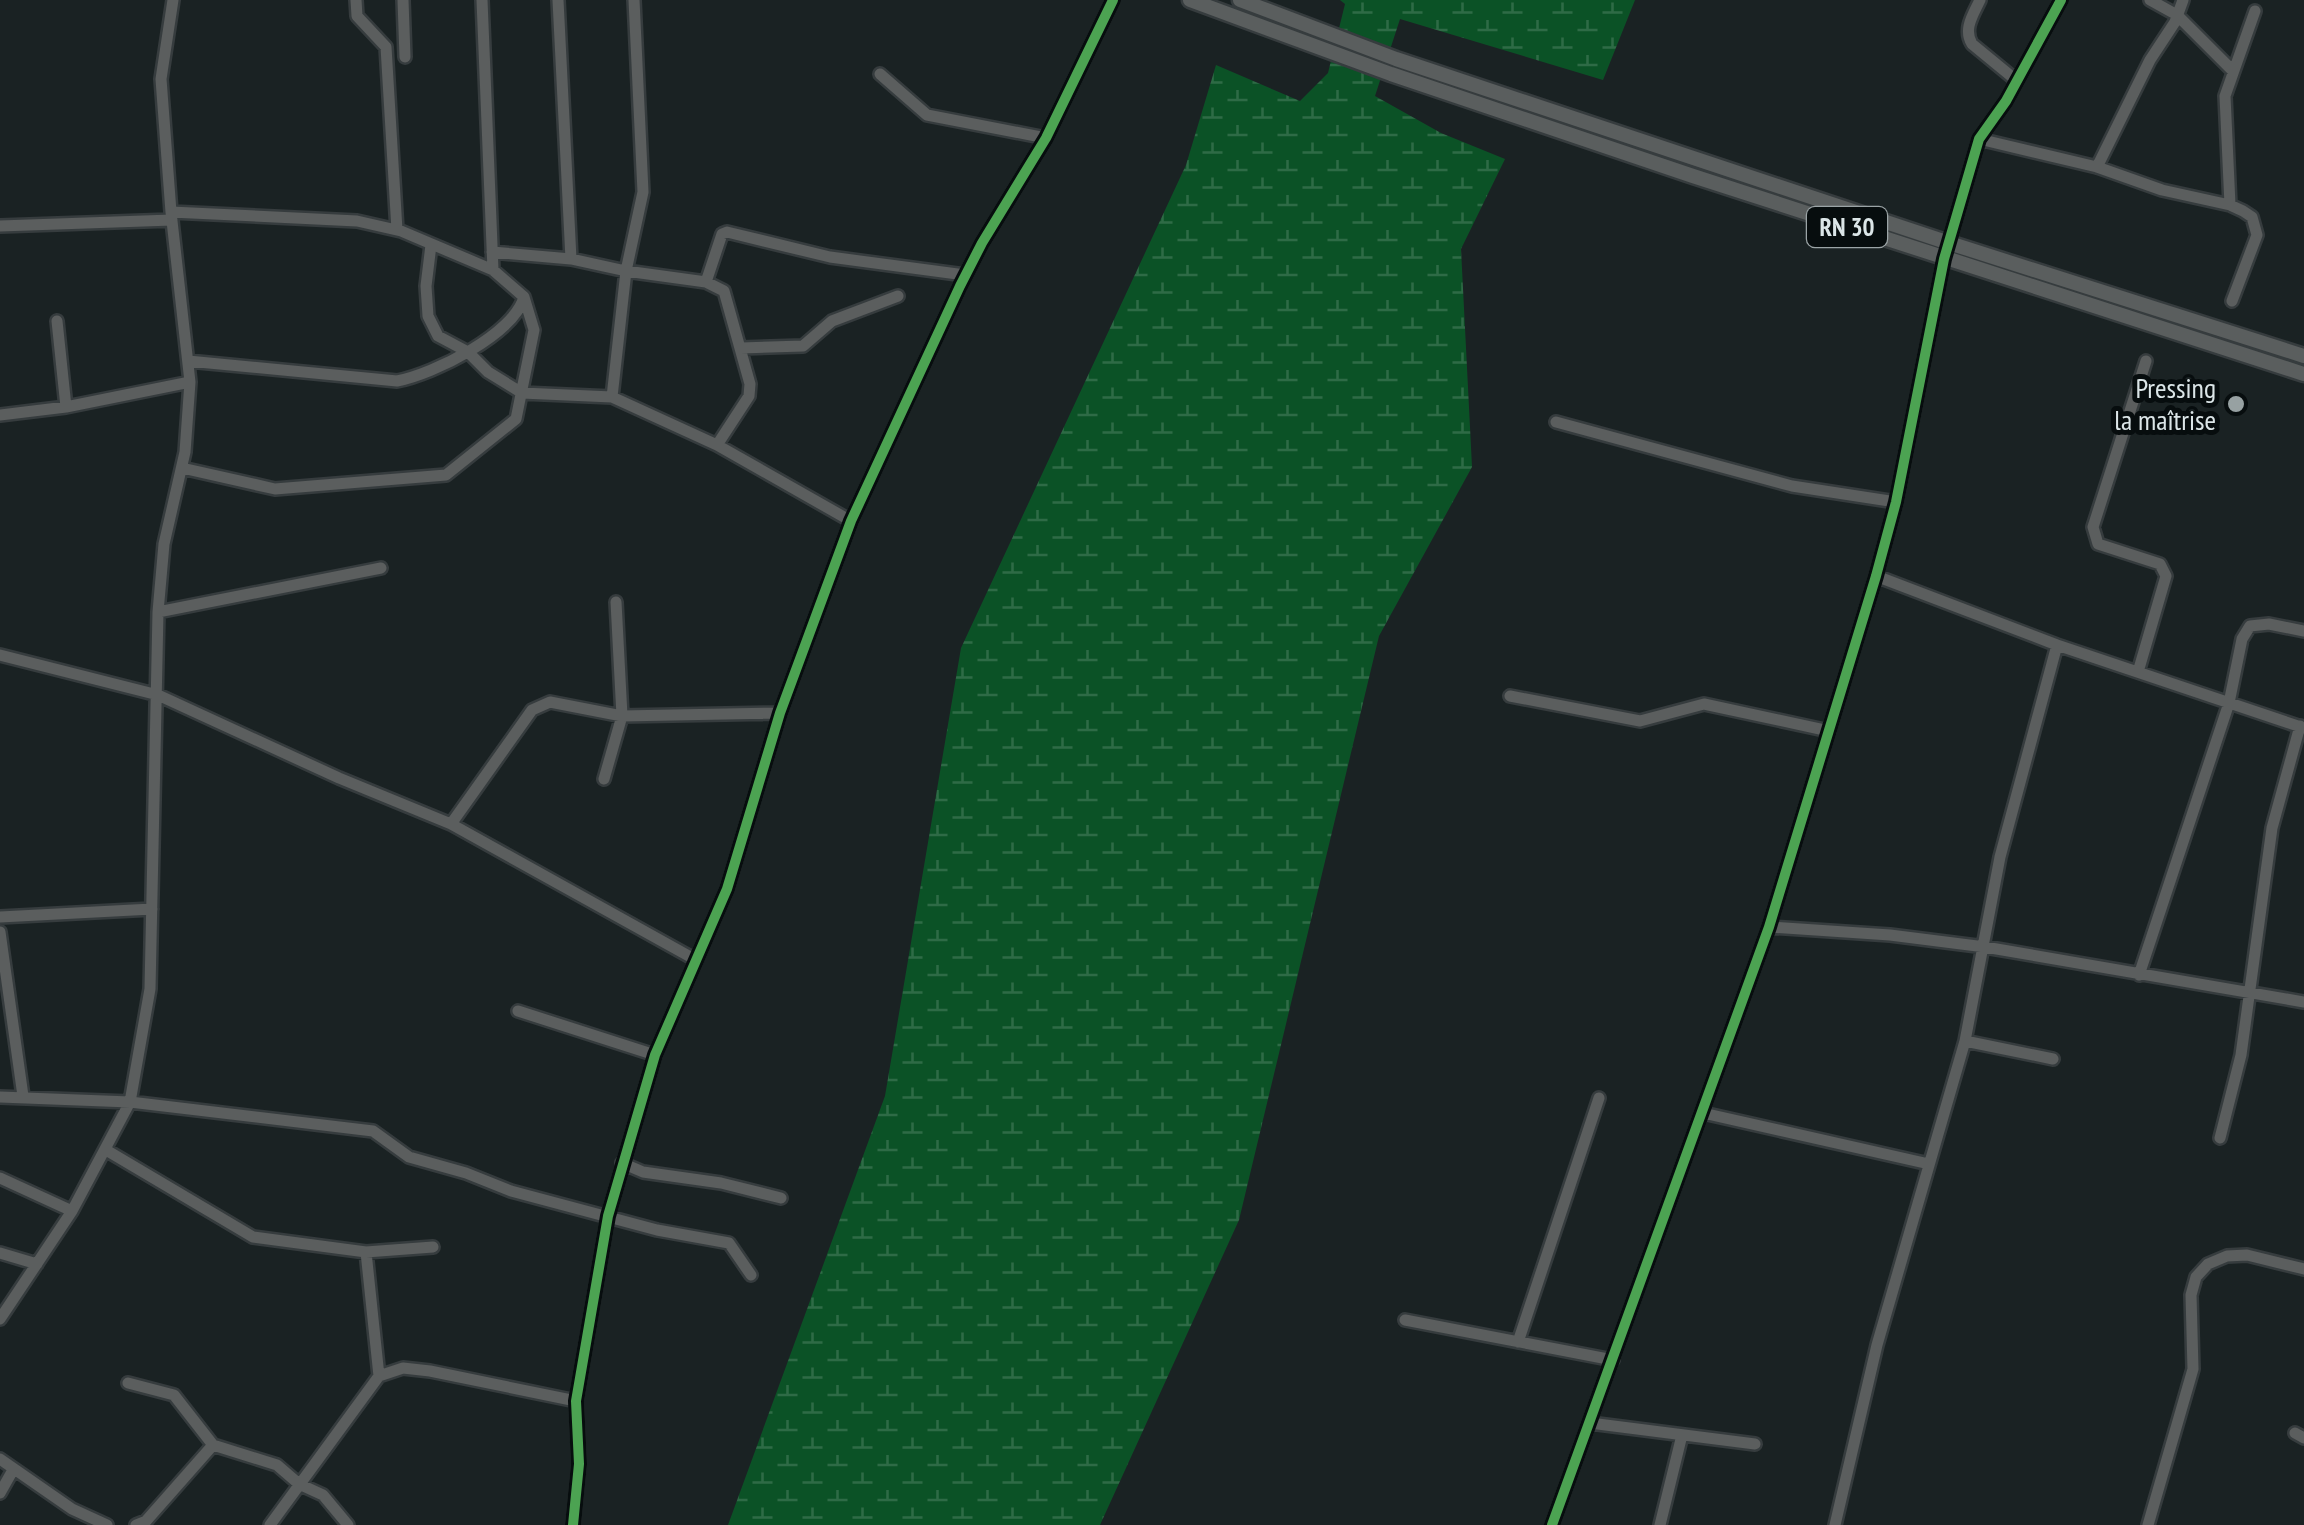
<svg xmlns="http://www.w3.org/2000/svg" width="2304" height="1525" font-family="'PT Sans Narrow',sans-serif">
<defs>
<pattern id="wetland-marsh" width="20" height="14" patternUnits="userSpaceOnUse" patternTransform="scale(2.5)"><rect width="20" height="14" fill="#0b5226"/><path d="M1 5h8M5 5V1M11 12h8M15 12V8" fill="none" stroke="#2e6b46"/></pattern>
</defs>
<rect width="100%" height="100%" fill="#1a2223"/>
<path fill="url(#wetland-marsh)" d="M1340,0H1635L1603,80L1400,19L1375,96L1441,133L1505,159L1461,249L1472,467L1379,636L1239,1220L1100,1525H728L885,1096L961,648L1186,165L1216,65L1300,101L1328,73L1345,4Z"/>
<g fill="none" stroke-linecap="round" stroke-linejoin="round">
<defs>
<path id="minor" d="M356,0L357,16L386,47L397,230
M403,0L405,57
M482,0L493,270
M558,0L571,259
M1980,0C1973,15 1963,29 1972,44L2017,81
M2150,0L2177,15L2232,70
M880,74L927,115L1046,138
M1979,139L2097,167L2162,190L2230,205L2243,211L2252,217L2257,235L2232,301
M2097,167L2150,60L2175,22L2183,0
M2230,205L2225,96L2255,11
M171,212L357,221L401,231L493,270L524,297L534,330L516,419L446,475L275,489L182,468
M0,226L172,220
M431,245L426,286L428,316L438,336L468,352L488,372L522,393L612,397L717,445L851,521
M492,252L571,259L626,271L706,282L724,291L750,384L749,396L717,445
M706,282L722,234L727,232L830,257L965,275
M57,321L66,407
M741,348L803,346L832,321L898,296
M188,361L397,381C434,374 514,334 524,297
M612,397L626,271L643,192L634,0
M0,415L66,407L190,382
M1556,422L1792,486L1896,502
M1876,576L2057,645L2304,728
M158,612L381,568
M0,655L158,695L339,778L451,824L696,960
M2138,672L2166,576L2160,564L2098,544L2093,527L2146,361
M1510,696L1640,721L1704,704L1829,731
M604,779L622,716L616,602
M451,824L532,710L550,702L622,716L780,713
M0,917L152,909
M1769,927L1890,935L1985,947L2304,1002
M0,932L23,1096
M2139,975L2229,703L2242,639L2250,626L2269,624L2304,631
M518,1011L655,1055
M1965,1041L2053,1059
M0,1097L130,1102L373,1131L409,1157L466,1173L511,1191L657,1230L729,1243L751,1275
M1703,1113L1929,1164
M2220,1138L2241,1055L2272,828L2300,726
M106,1150L253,1237L366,1252L433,1247
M622,1163L643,1172L721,1183L781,1198
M0,1178L72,1211
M366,1252L379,1376
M0,1253L37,1264
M0,1319L72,1211L130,1102L150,989L158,612L164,544L185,452L190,382L171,212L161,79L173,0
M1405,1320L1613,1360
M1518,1342L1599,1098
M128,1383L174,1395L213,1445L277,1465L299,1484L323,1495L348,1525
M1590,1423L1755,1444
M2295,1433L2304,1438
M0,1459L72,1509L107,1525
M0,1493L13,1470
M136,1525L146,1521L213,1445
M270,1525L379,1376L403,1368L430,1371L576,1401
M573,1525L579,1464L576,1401L608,1216L655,1055L727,889L780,713L851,521L960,286L982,243L1046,138L1113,0
M1552,1525L1769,927L1876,576L1896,502L1944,259L1979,139L2006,101L2061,0
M1660,1525L1682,1435
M1835,1525L1877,1345L1965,1041L2000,857L2057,645
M2148,1525L2193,1369L2191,1295L2196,1277L2208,1264L2227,1256L2247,1255L2304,1269"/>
<path id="major" d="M1190,0L1391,74L1693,176L2304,374
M1240,0L1396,59L1949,243L2304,356"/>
</defs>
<use href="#minor" stroke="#363c3e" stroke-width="16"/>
<use href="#major" stroke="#363c3e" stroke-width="19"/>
<use href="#minor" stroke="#5b5e5e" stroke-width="11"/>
<use href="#major" stroke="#5a5e5e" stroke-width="14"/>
<defs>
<path id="cycleway" d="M573,1525L579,1464L576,1401L608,1216L655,1055L727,889L780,713L851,521L960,286L982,243L1046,138L1113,0
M1552,1525L1769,927L1876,576L1896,502L1944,259L1979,139L2006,101L2061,0"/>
</defs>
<use href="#cycleway" stroke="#070d0e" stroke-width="16"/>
<use href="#cycleway" stroke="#4ca352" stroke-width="10"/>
</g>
<circle fill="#97a1a2" stroke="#070d0e" stroke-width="4" cx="2236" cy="404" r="10"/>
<g text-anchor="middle" stroke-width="10" stroke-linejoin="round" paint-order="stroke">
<rect fill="#070d0e" stroke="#9ba4a6" stroke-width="2.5" x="1807" y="207" width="80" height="40" rx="8"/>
<g font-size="25" font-weight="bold" fill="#dbe5e7">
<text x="1847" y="236">RN 30</text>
</g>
<g font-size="28" fill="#dbe5e7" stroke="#070d0e" text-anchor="end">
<text x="2216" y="398">Pressing<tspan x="2216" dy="32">la maîtrise</tspan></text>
</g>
</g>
</svg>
